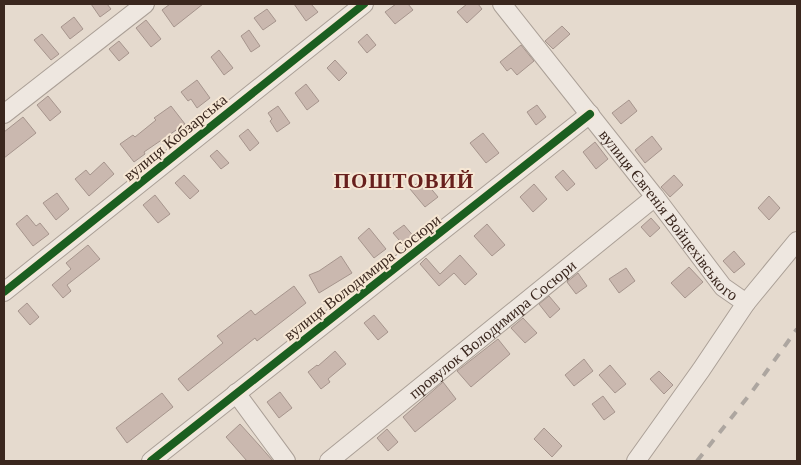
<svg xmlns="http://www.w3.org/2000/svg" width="801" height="465" font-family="'Times New Roman',serif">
<rect width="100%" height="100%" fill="#e5dace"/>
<path fill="#cab8af" stroke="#a6958d" d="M91,4H107L111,9L100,17Z
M170,4H203L174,27L162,10Z
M294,4H311L318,12L306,21Z
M396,4H408L413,10L395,24L385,12Z
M467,4H478L482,9L467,23L457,12Z
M267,9L276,21L263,30L254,18Z
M74,17L83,29L70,39L61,27Z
M146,20L161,39L151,47L136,28Z
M562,26L570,34L553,49L545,41Z
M249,30L260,46L251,52L241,36Z
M42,34L59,54L51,60L34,40Z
M367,34L376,45L367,53L358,42Z
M119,41L129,53L119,61L109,49Z
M521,45L534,61L517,75L511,68L507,71L500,62Z
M219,50L233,68L224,75L211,57Z
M335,60L347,73L339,81L327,68Z
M197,80L210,98L197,108L191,99L188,101L181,92Z
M306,84L319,101L307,110L295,93Z
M48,96L61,112L50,121L37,105Z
M629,100L637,111L621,124L612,113Z
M537,105L546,117L536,125L527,112Z
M171,106L185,124L144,152L145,154L134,162L120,144L133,135L135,137L156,120L154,118Z
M278,106L290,123L277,132L270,121L272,119L268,113Z
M23,117L36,133L4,158V132Z
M248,129L259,143L250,151L239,136Z
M483,133L499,153L486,163L470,143Z
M652,136L662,149L645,163L635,150Z
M595,142L608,159L596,169L583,152Z
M217,150L229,163L221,169L210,156Z
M104,162L114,174L89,196L75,179L86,170L90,175Z
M563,170L575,184L567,191L555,177Z
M184,175L199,191L190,199L175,183Z
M674,175L683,185L670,197L661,187Z
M423,179L438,197L425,207L410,189Z
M534,184L547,199L533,212L520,197Z
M57,193L69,209L56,220L43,203Z
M155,195L170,214L158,223L143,205Z
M769,196L780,208L769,220L758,208Z
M27,215L36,226L40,223L49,234L33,246L16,224Z
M651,218L660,228L650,237L641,227Z
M487,224L505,245L492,256L474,236Z
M404,225L415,238L405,247L393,233Z
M369,228L386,249L374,258L358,238Z
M88,245L100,259L67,285L71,291L63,298L52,285L71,269L66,263Z
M734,251L745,264L734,273L723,261Z
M460,255L477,274L465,285L454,273L439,286L420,264L426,258L440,274Z
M341,256L352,273L319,293L309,275L319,271Z
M689,267L703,282L685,298L671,283Z
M626,268L635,281L619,293L609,279Z
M578,273L587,286L576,294L567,282Z
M294,286L306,303L257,341L255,338L188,391L178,379L223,343L217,336L251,310L255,315Z
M549,296L560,309L550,318L539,304Z
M27,303L39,317L30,325L18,311Z
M374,315L388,332L378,340L364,323Z
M523,318L537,333L525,343L511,328Z
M498,339L510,354L471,387L457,371Z
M335,351L346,364L328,379L330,382L321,389L308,372L317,365L318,366Z
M584,359L593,371L574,386L565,375Z
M610,365L626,384L615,393L599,375Z
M659,371L673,385L664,394L650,379Z
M443,382L456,399L415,432L403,417Z
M280,392L292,408L279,418L267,402Z
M162,393L173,407L127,443L116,428Z
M603,396L615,412L604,420L592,404Z
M240,424L259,445L273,461H247L226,437Z
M544,428L562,446L552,457L534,439Z
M387,429L398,442L388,451L377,438Z"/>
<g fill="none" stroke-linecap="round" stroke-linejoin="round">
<defs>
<g id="minor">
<path id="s1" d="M502,4L655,197L723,287L746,303"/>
<path d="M4,114L145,4"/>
<path d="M4,292L364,4"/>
<path d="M236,393L286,461"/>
<path d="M151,461L590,114"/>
<path id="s2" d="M329,461L655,197"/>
<path d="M636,461L701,370L746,303L797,241"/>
</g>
</defs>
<use href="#minor" stroke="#aba097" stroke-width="20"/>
<use href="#minor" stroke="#eee7e0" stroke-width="18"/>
<path stroke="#ada6a0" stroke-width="4" stroke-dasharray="9 9" stroke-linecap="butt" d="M697,461L751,393L797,329"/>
<defs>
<path id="cycleway" d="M4,292L364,4
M151,461L590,114"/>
</defs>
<use href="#cycleway" stroke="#f6e7d4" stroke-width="11"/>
<use href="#cycleway" stroke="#1b5e20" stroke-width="8"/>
</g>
<g text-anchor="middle" stroke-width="4" stroke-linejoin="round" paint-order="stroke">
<g font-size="16" fill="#3a271e" stroke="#f6e7d4">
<text transform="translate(175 137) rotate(-39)" y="6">вулиця Кобзарська</text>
<text dy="6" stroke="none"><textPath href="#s1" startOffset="269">вулиця Євгенія Войцехівського</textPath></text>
<text transform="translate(362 277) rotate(-38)" y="6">вулиця Володимира Сосюри</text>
<text dy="6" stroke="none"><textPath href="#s2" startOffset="210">провулок Володимира Сосюри</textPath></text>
</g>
<g font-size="21" font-weight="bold" letter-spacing="1" fill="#68201d" stroke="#f6e7d4">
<text x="404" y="188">ПОШТОВИЙ</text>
</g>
</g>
<rect width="801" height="465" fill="none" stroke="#3a271e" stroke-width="10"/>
</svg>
